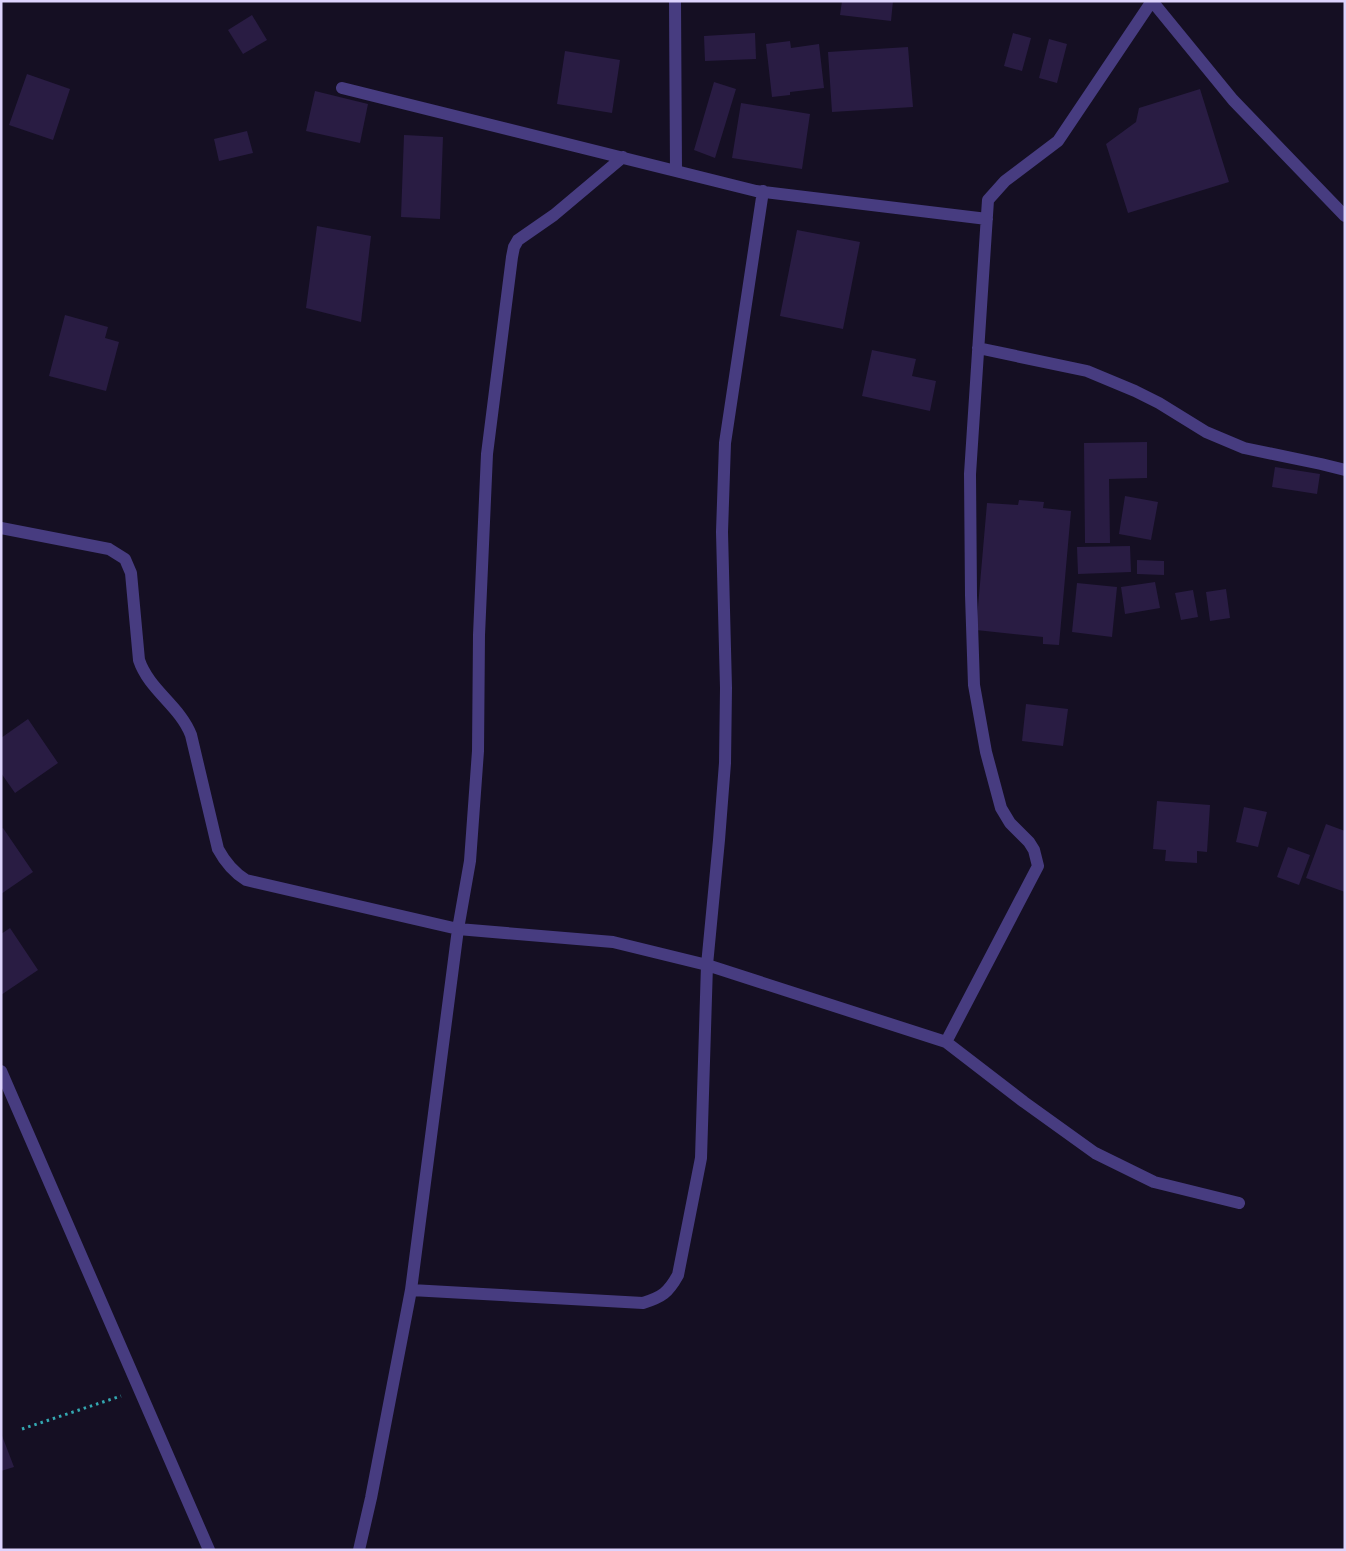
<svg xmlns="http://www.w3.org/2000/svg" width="1346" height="1551" font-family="'DejaVu Sans',sans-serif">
<rect width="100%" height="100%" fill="#150f23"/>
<path fill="#291c43" d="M842,1H893L891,21L840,15Z
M252,15L267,40L243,54L228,30Z
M755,33L756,59L705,61L704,36Z
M1013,33L1031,38L1022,71L1004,66Z
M1049,39L1067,44L1057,83L1039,78Z
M790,41L791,48L819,44L824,88L790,92V95L772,97L766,44Z
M908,47L913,107L832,112L828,52Z
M565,51L620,60L612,113L557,104Z
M27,74L70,89L53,140L9,125Z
M714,82L736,89L715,158L694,150Z
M1200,89L1229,182L1128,213L1106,144L1136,122L1139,108Z
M315,91L368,104L360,143L306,131Z
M741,103L810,114L802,169L732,158Z
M247,131L253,153L219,161L214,139Z
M404,135L443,137L440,219L401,217Z
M317,226L371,236L361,322L306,308Z
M797,230L860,242L843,329L780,316Z
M65,315L108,327L105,338L119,342L106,391L49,376Z
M872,350L916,359L912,376L936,381L930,411L862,396Z
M1147,442V478L1109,479L1110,543H1085L1084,443Z
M1275,467L1320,474L1317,494L1272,487Z
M1125,496L1158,502L1151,540L1119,534Z
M1019,500L1044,502L1043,508L1071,511L1059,645L1043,644V637L976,630L987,503L1018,505Z
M1130,546L1131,572L1078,574L1077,547Z
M1137,560L1164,561V575L1137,574Z
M1155,582L1160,608L1125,614L1121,587Z
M1077,583L1117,587L1112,637L1072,632Z
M1226,589L1230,618L1210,621L1206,592Z
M1193,590L1198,617L1181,620L1175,593Z
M1026,704L1068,709L1063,746L1022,741Z
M28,719L58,763L15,793L1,773V738Z
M1157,801L1210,805L1207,852L1197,851V863L1165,861L1166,850L1153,849Z
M1244,807L1267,812L1258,847L1236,842Z
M1326,824L1345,831V892L1306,878Z
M3,828L33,872L1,894V829Z
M1288,847L1310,855L1299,885L1277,877Z
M10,928L38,970L1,995V934Z
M1,1433L14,1467L1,1471Z"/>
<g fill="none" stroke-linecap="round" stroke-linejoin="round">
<path stroke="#34a8b1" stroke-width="3" stroke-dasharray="2.5 4" stroke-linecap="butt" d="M22,1429L121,1396"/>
<path stroke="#473c80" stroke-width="12" d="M675,1L676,171
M1152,1L1233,100L1345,216
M342,88L756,191L987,219
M978,348L1087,371L1135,391L1159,403L1206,432L1244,448L1321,464L1345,470
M1,528L109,549L125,559L131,573L139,660C149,690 180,706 191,735L218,849C225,862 233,872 246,880L458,929L613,942L707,965L946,1042L1024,1102L1095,1153L1154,1182L1239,1203
M946,1042L1038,866L1034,850L1029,842L1010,823L1001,808L986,752L974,685L971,595L970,474L988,200L1005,181L1058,141L1152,1
M1,1071L209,1550
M411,1290L643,1303C662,1297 668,1293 678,1275L701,1158L707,965L719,840L725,763L726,688L722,532L725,443L763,191
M359,1550L371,1498L411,1290L458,929L470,861L478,751L479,635L487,454L512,257L514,247L518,240L554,215L623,157"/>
</g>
<rect width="1346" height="1551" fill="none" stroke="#ddd3fd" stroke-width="5"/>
</svg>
